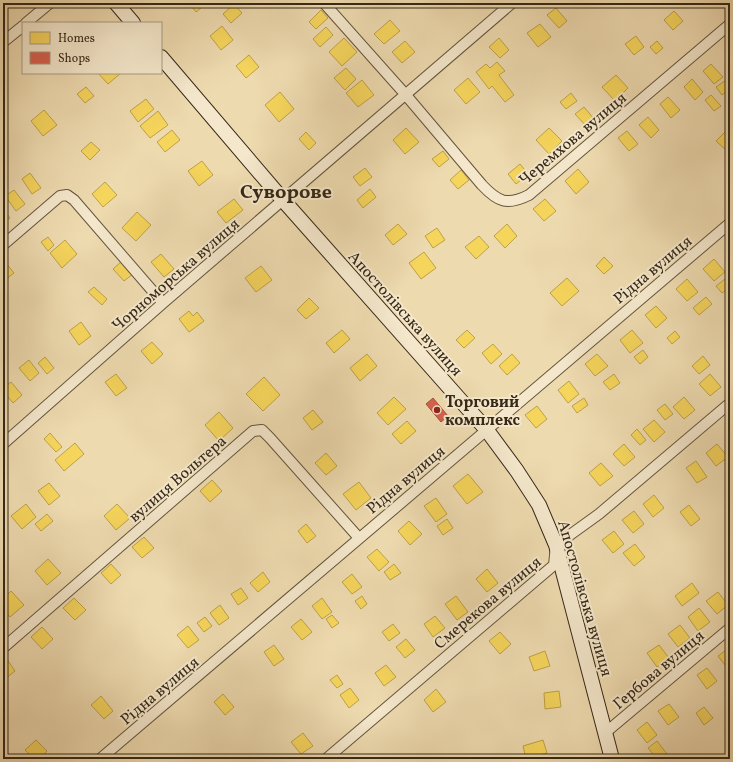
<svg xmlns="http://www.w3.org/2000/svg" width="733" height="762" font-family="Vollkorn,serif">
<rect width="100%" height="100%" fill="#eedaaf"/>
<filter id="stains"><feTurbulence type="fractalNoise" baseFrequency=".005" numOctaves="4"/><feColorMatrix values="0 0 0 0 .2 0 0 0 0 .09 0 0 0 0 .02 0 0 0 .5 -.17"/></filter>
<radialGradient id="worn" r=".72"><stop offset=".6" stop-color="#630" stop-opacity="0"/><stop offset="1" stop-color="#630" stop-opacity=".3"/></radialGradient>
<path fill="#f6d55c" stroke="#bca147" d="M189,3H207L196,12Z
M234,4L242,13L231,23L223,14Z
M556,8L567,21L559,28L547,15Z
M321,10L328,18L316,29L309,22Z
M674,11L683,21L673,30L664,20Z
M390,20L400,31L384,44L374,34Z
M540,24L551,37L538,47L527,33Z
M222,26L233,40L221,50L210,36Z
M326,27L333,35L320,47L313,39Z
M636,36L644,47L634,55L625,44Z
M344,38L357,52L342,66L329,52Z
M499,38L509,50L500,58L489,47Z
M405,41L415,52L402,63L392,52Z
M657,41L663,48L656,54L650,47Z
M249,55L259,67L246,78L236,66Z
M497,62L505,71L499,75L514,95L505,102L492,86L489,89L476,72L486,64L490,68Z
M711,64L723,77L714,84L703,71Z
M346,68L356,79L345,90L334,78Z
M98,73H121L108,84Z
M616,75L628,88L615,101L602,87Z
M468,78L480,92L466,104L454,90Z
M692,79L703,92L695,100L684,87Z
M362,80L374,95L358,107L346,93Z
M726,80L730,89L722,95L716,87Z
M86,87L94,96L85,103L77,94Z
M280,92L294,109L279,122L265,105Z
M571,93L577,101L566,109L560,102Z
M711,95L721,106L714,111L705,100Z
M668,97L680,110L671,118L660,104Z
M146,99L154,109L138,122L130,111Z
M584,107L595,120L587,127L575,114Z
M44,110L57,125L43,136L31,121Z
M158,111L168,125L150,138L140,126Z
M648,117L659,130L651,138L639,125Z
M730,127V148L727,151L716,141Z
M406,128L419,142L405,154L393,140Z
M549,128L562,141L549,154L536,140Z
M172,130L180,140L165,152L157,142Z
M627,131L638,144L629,151L618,138Z
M306,132L316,143L309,150L299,139Z
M91,142L100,150L90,160L81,151Z
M443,151L449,159L439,167L432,159Z
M202,161L213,175L199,186L188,171Z
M520,164L528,174L516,184L508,174Z
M365,168L372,177L360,186L353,177Z
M578,169L589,182L576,194L565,181Z
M461,170L469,180L458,189L450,180Z
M30,173L41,188L32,194L22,179Z
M105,182L117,195L103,207L92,194Z
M370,189L376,197L363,208L357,200Z
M14,190L25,204L16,211L5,196Z
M234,199L243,210L226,223L217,212Z
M545,199L556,211L544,221L533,209Z
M3,209L10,218L3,223Z
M137,212L151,225L136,241L122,228Z
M398,224L407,234L393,245L385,235Z
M507,224L517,236L505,248L494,236Z
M437,228L445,240L433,248L425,236Z
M479,236L489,247L476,259L465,247Z
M48,237L54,245L48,251L41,242Z
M65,240L77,254L62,268L50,253Z
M424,252L436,268L421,279L409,263Z
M161,254L174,269L164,277L151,262Z
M604,257L613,266L604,274L596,266Z
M714,259L725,272L714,281L703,269Z
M122,261L133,274L124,281L113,269Z
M5,262L14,273L6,279L3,275V264Z
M261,266L272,280L256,292L245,278Z
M567,278L579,291L562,306L550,293Z
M687,279L698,292L687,301L676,289Z
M725,279L730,287L722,293L716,286Z
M94,287L107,299L102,305L88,292Z
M706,297L712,304L699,315L693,308Z
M309,298L319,308L306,319L297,310Z
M656,306L667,318L656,328L645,315Z
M189,311L193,316L197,312L204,321L189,332L179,319Z
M81,322L91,336L79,345L69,331Z
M342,330L350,339L334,353L326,343Z
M467,330L475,338L464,348L456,340Z
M632,330L643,343L630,353L620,340Z
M675,331L680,337L672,344L667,338Z
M152,342L163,354L152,364L141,351Z
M493,344L502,354L491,364L482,353Z
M643,350L648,357L640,364L634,357Z
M367,354L377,366L360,381L350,368Z
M512,354L520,363L507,375L499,366Z
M597,354L608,366L595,376L585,364Z
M703,356L710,365L699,374L692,366Z
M45,357L54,368L47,374L38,363Z
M29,360L39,373L30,381L19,368Z
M116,374L127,388L116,396L105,382Z
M614,374L620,383L610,390L603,382Z
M710,374L721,387L710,396L699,384Z
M264,377L280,395L263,411L246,394Z
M569,381L579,394L568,403L558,390Z
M11,382L22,395L13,403L3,391V388Z
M394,397L406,409L388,425L377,413Z
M684,397L695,410L684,419L673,407Z
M584,398L588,405L577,413L572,406Z
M665,404L673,414L665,420L657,410Z
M537,406L547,419L536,428L525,415Z
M313,410L323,422L312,430L303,418Z
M219,412L233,428L219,441L205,425Z
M654,420L665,432L654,442L643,429Z
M407,421L416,431L401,444L392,434Z
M637,429L646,440L640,445L631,435Z
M50,433L62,447L56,452L44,439Z
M75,443L84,454L64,471L55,460Z
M624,444L635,457L624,466L613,454Z
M717,444L728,457L716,466L706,453Z
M326,453L337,466L326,475L315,463Z
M696,461L707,477L697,483L686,468Z
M601,463L613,476L600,486L589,473Z
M468,474L483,492L467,504L453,486Z
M212,480L222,491L210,502L200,491Z
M359,482L371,498L356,510L343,494Z
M49,483L60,496L49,505L38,491Z
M654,495L664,508L653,517L643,504Z
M436,498L447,514L436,522L424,506Z
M26,504L36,517L22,529L11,516Z
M117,504L130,518L116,530L104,516Z
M689,505L700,519L691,526L680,512Z
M634,511L644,524L633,533L622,520Z
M47,514L53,521L41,531L35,524Z
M447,519L453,528L443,535L437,526Z
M409,521L422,534L410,545L398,531Z
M306,524L316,536L307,543L298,531Z
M614,531L624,544L613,553L602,540Z
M144,537L154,548L142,558L132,547Z
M635,544L645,557L634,566L623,553Z
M377,549L389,562L379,571L367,557Z
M48,559L61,573L47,585L35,571Z
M111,564L121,575L111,584L101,573Z
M394,564L401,573L390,580L384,572Z
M487,569L498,583L487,592L476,579Z
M263,572L270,582L258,592L250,583Z
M352,574L362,587L352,594L342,582Z
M692,583L699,593L682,606L675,596Z
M241,588L248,598L238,605L231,594Z
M11,591L24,605L10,617L3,609V599Z
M718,592L728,605L717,614L706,601Z
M362,596L367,604L361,609L355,601Z
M456,596L468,612L457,620L445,604Z
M74,598L86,610L75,620L63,608Z
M322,598L332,612L322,619L312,606Z
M220,605L229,618L219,625L210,613Z
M699,608L710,622L698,631L688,617Z
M332,615L339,623L332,628L326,619Z
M435,616L445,628L433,637L424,624Z
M205,617L212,626L204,632L197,623Z
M301,619L312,632L302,640L291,627Z
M393,624L400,633L389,641L382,632Z
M680,625L690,638L678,647L668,634Z
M188,626L199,640L188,648L177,635Z
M42,627L53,639L42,649L31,637Z
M500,632L511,644L500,654L489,641Z
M406,639L415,650L405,658L396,647Z
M274,645L284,659L274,666L264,652Z
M659,645L669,658L657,667L647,653Z
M729,648L730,668L728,669L718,656Z
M545,651L550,666L534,671L529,657Z
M6,658L15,671L5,679L3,675V660Z
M386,665L396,677L384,686L375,673Z
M707,668L717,681L707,689L697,675Z
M337,675L343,684L337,688L330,680Z
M350,688L359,700L349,708L340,695Z
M436,689L446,702L433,712L424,700Z
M559,691L561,707L545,709L544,693Z
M223,694L234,707L225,715L214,702Z
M101,696L113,711L104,719L91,705Z
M669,704L679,717L668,725L658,711Z
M704,707L713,718L704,725L696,713Z
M647,722L657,735L647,743L637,730Z
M303,733L313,746L301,754L291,742Z
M36,740L47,751L40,759H34L25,750Z
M543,740L547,753L526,759L523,746Z
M657,741L667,754L661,759H657L648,748Z"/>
<path fill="#d6604d" stroke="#a64f3c" d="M433,398L448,416L441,422L426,404Z"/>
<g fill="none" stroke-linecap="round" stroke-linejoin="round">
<defs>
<path id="street" d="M324,3L405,94L482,185C498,202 507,206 529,195L730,24
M26,23L50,3
M3,42L23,26
M3,245L60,196L67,195L74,200L163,303
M3,444L163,303L512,3
M3,648L253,431L262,430L270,438L359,538
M605,733L730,628
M100,759L730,223
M326,759L554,565L556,545L599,514L730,403"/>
<path id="secondary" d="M116,3L133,23
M161,57L283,200L486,429L517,471L539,505L556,545L612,759"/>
</defs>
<use href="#street" stroke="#63543c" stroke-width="12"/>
<use href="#secondary" stroke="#352816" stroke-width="16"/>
<use href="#street" stroke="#f4e7cb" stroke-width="10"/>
<use href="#secondary" stroke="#f4e7cb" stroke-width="14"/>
</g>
<circle fill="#8f2418" stroke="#f4e7cb" stroke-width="1.5" cx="437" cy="410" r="4"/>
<g text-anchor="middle" stroke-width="4" stroke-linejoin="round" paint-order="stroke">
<g font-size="16" fill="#352816" stroke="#f4e7cb">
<text transform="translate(572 138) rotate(-40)" y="6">Черемхова вулиця</text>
<text transform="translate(652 269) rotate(-40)" y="6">Рідна вулиця</text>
<text transform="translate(175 274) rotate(-41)" y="6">Чорноморська вулиця</text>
<text transform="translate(406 313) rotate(48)" y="6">Апостолівська вулиця</text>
<text transform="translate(177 478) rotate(-41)" y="6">вулиця Вольтера</text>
<text transform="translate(405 479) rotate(-40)" y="6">Рідна вулиця</text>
<text transform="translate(586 598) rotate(74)" y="6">Апостолівська вулиця</text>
<text transform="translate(487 602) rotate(-40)" y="6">Смерекова вулиця</text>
<text transform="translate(658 669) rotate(-40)" y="6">Гербова вулиця</text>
<text transform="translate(159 690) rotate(-40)" y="6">Рідна вулиця</text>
</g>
<g font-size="16" font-weight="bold" fill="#352816" stroke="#f4e7cb" text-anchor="start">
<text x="445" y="407">Торговий<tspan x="445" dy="18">комплекс</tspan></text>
</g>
<g font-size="20" font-weight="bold" fill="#352816" stroke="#f4e7cb">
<text x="286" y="198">Суворове</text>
</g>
</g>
<rect width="733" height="762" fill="none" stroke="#eedaaf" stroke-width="16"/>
<rect x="4" y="4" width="725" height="754" fill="none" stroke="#352816" stroke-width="2"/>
<rect x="8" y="8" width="717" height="746" fill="none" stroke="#352816"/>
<rect x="22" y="22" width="140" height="52" fill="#f4e7cb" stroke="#a89b83"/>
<rect x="30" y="32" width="20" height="12" fill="#f6d55c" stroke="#a89b83"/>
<text x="58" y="42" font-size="12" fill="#352816">Homes</text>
<rect x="30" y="52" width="20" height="12" fill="#d6604d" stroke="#a89b83"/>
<text x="58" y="62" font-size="12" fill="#352816">Shops</text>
<rect width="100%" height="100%" filter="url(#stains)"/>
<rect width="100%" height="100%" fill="url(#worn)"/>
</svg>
